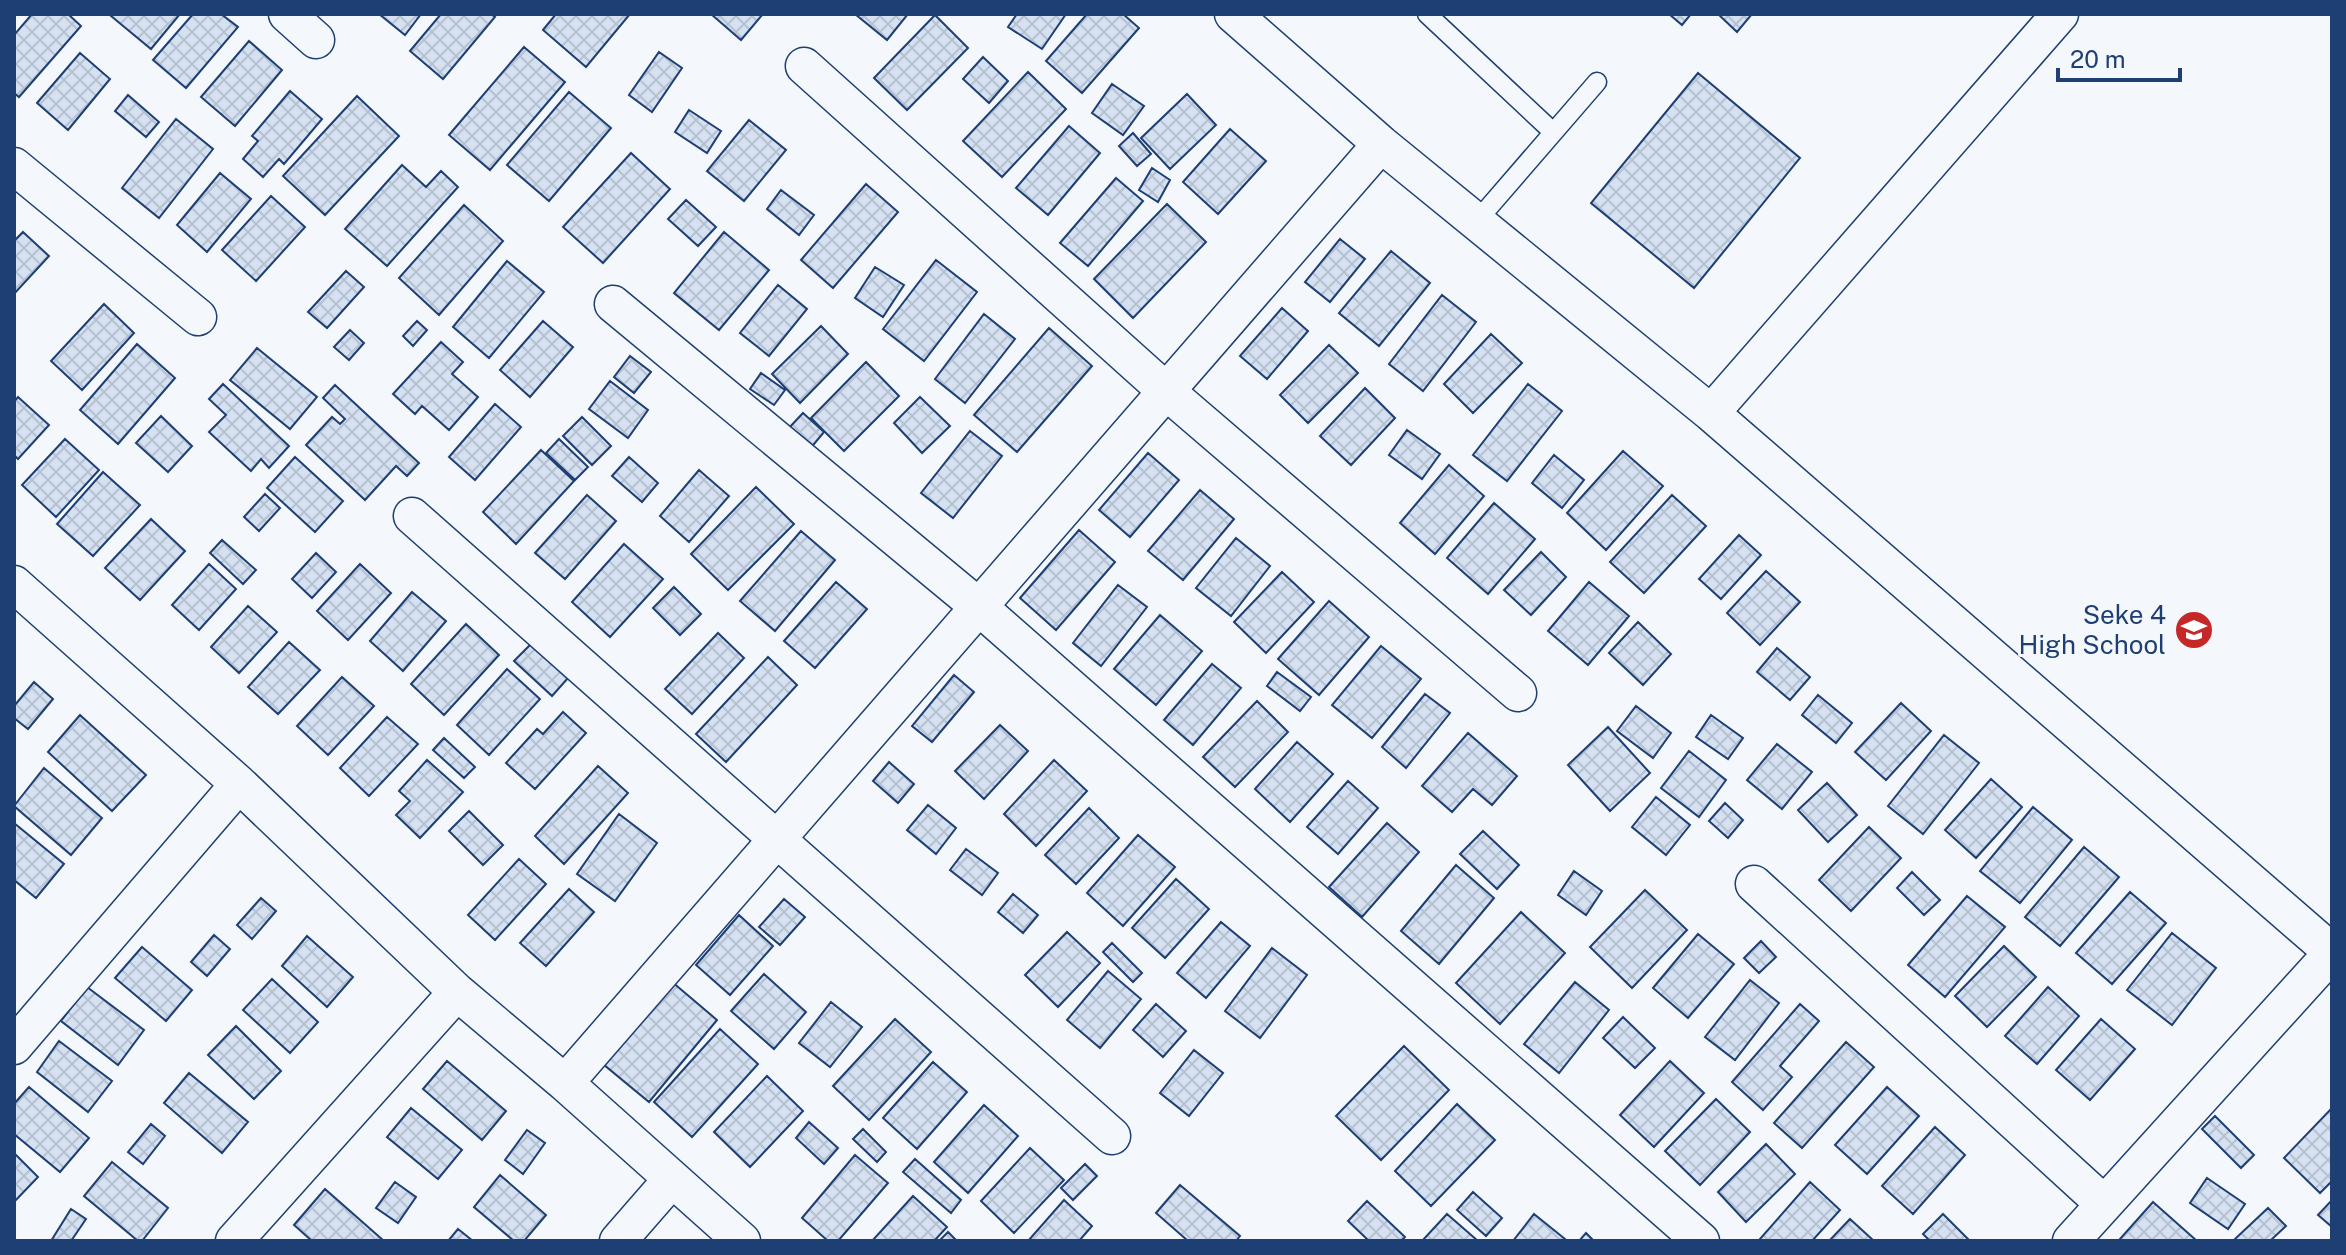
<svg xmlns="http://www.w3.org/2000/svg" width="2346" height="1255" font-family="'Public Sans',sans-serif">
<defs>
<pattern id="building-cross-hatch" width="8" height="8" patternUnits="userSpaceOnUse" patternTransform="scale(2)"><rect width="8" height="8" fill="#d5e0f0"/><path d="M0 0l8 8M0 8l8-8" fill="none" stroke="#b6c1d1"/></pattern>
</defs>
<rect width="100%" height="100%" fill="#f4f7fb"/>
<path fill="url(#building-cross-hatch)" stroke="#1d3f73" stroke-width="2" d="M32,14H68L81,26L19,97L14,93V35Z
M113,14H180L151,49L111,16Z
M193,14H221L238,27L186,88L153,60Z
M379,14H421L405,35Z
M441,14H491L495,17L443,79L410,51Z
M556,14H630L586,67L543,30Z
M711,14H763L741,40Z
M855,14H908L887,40Z
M1017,14H1066L1042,49L1008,27Z
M1087,14H1123L1139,28L1082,93L1046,61Z
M1669,14H1691L1682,25Z
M1718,14H1752L1737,32Z
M935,15L968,48L907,110L874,78Z
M249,41L282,70L235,126L201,97Z
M524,47L565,82L490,170L449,135Z
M659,52L682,68L652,112L629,95Z
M80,53L110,79L68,130L37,103Z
M983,57L1008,81L989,103L963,79Z
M1028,72L1066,109L1002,177L963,141Z
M1698,73L1800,158L1694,288L1591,203Z
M1112,84L1144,106L1123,135L1092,113Z
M290,91L322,119L284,164L279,159L263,177L243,159L258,141L252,136Z
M569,92L611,128L549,201L507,165Z
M1187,94L1216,125L1170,169L1141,138Z
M128,95L159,122L146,137L115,111Z
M357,96L399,136L325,215L283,176Z
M689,110L721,131L707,153L675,132Z
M176,119L213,149L159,218L122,188Z
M749,120L786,150L744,201L707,171Z
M1069,126L1100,153L1048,215L1016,188Z
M1230,129L1266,161L1218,214L1183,182Z
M1133,133L1151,154L1137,166L1119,146Z
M631,153L670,189L603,263L563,227Z
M402,165L426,187L441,171L458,187L387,266L345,229Z
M1152,168L1170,180L1158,202L1139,190Z
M220,173L251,199L207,252L177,225Z
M1116,178L1143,201L1088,266L1060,243Z
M866,184L898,212L833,288L801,260Z
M781,190L814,215L799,235L767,209Z
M271,196L305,227L256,281L222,250Z
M686,200L716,227L698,246L668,219Z
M1167,204L1206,242L1133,318L1094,279Z
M464,205L503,241L439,315L399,278Z
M23,232L49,256L14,294V241Z
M724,232L769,270L719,330L674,293Z
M1340,239L1365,259L1330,302L1305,282Z
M1391,251L1430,283L1379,346L1339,313Z
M936,260L977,292L924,361L883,329Z
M507,261L544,292L489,358L453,327Z
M875,267L904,285L883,317L855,298Z
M346,271L364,287L327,328L308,312Z
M778,285L807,309L769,356L740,333Z
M1442,295L1476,322L1423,391L1389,364Z
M104,304L134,333L82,390L51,361Z
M1282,308L1308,331L1267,379L1240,356Z
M984,314L1015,339L965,403L935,379Z
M417,321L427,330L413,346L403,336Z
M543,321L573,347L530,397L500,370Z
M821,326L848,354L800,403L772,374Z
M1049,328L1092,366L1017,452L974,415Z
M350,330L364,343L349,360L334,347Z
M1491,334L1522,363L1473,413L1444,384Z
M441,342L463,362L452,374L478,397L449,430L422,406L415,414L393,394Z
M137,344L175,378L118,444L80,410Z
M1329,345L1358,373L1308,423L1280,395Z
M257,348L317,397L290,429L230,380Z
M630,356L651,372L634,393L614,377Z
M866,362L899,396L844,451L811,418Z
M761,373L785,390L774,405L750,389Z
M610,381L648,410L628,438L589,409Z
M223,384L289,446L269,468L261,459L251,471L209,432L226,415L209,399Z
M1528,384L1562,411L1507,481L1473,455Z
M335,385L419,463L407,476L396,466L365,500L306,445L332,417L340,424L345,419L323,398Z
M1365,388L1395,418L1351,465L1320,436Z
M18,397L49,425L18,459L14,455V402Z
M920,397L950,426L922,453L894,423Z
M495,404L521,427L475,480L449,457Z
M803,413L824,432L809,450L787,430Z
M161,416L192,446L168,472L136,443Z
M582,417L611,446L592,465L563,436Z
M1407,430L1440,454L1422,479L1389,455Z
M970,431L1002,456L953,518L921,493Z
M65,439L99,470L56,517L22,485Z
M559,439L588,467L575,480L546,453Z
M541,450L574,481L516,544L483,512Z
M1623,451L1663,486L1606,550L1567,513Z
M1148,453L1179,480L1130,537L1099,510Z
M1554,455L1584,480L1562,508L1532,483Z
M295,457L343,501L315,532L267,488Z
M629,457L658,483L642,502L612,476Z
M1449,465L1484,496L1435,554L1400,523Z
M699,470L729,496L689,542L660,516Z
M103,472L140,505L93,556L57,524Z
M756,487L794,524L728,590L691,554Z
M1200,490L1234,519L1183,580L1148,551Z
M265,494L280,508L259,531L244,517Z
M587,495L616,521L565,579L535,553Z
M1672,495L1706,526L1644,593L1610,562Z
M1494,503L1535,539L1488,594L1447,558Z
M151,519L185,551L140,600L105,568Z
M1079,530L1115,562L1056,630L1020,598Z
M801,531L835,560L775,631L740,601Z
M1739,535L1761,555L1721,599L1699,579Z
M1236,538L1270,566L1231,616L1196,588Z
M222,540L256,570L243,584L210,553Z
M624,544L663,579L610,637L572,602Z
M1541,552L1566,577L1531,615L1504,590Z
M316,553L336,572L312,598L292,579Z
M209,564L236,589L199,630L172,605Z
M360,564L391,593L348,640L317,611Z
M1766,571L1800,602L1760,645L1727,613Z
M1282,572L1314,602L1266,653L1234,622Z
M836,582L867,609L815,668L784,641Z
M1589,582L1629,616L1588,665L1548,631Z
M1118,585L1147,607L1101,666L1073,643Z
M674,587L701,614L680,635L653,608Z
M412,592L446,621L403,671L370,641Z
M1329,601L1369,637L1319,695L1278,659Z
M248,606L277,632L239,673L211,647Z
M1160,615L1202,651L1156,705L1114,669Z
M1638,622L1671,654L1643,685L1609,653Z
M466,624L499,655L444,715L411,684Z
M718,633L744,658L692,714L665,689Z
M289,642L320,670L278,714L248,687Z
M531,644L568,678L552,696L514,661Z
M1381,646L1421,679L1372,738L1332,705Z
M1777,648L1810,677L1790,700L1757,672Z
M768,657L797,685L726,762L696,734Z
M1212,664L1241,688L1193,745L1164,720Z
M507,669L540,699L489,755L457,725Z
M1277,672L1311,697L1300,711L1267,686Z
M954,675L974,692L932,742L912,726Z
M342,677L374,706L328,755L297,726Z
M34,682L53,699L28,729L14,718V706Z
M1425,694L1450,713L1406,768L1382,747Z
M1818,695L1852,723L1836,743L1802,715Z
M1257,701L1288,732L1235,787L1203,757Z
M1901,703L1931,731L1886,780L1855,752Z
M1636,706L1671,733L1653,758L1617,731Z
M563,712L586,733L535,789L506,763L537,729L543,734Z
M80,715L146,775L112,811L48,752Z
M1711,715L1743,738L1728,759L1696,737Z
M387,717L418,744L369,796L340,768Z
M1000,725L1028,751L984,799L955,771Z
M1608,727L1650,773L1610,811L1568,765Z
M1468,733L1517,776L1492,805L1473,789L1452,812L1422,786Z
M1944,735L1979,763L1923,834L1888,806Z
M444,738L475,767L464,778L433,750Z
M1297,742L1333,774L1290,822L1255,789Z
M1777,744L1812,772L1782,809L1747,780Z
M1689,751L1726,780L1699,817L1661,788Z
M427,760L463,792L420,838L396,815L410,801L399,791Z
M1054,760L1087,791L1036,846L1004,814Z
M889,762L914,784L898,803L873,781Z
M598,766L628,793L564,864L535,836Z
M44,768L102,818L71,855L14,806Z
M1991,779L2022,807L1976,858L1945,830Z
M1348,781L1378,808L1338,854L1307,827Z
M1827,783L1857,815L1828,842L1798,810Z
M1656,797L1690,825L1666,855L1632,827Z
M1725,803L1743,820L1728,838L1709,821Z
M928,805L956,828L936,854L907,830Z
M2033,807L2072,840L2020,903L1980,871Z
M1089,808L1119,838L1076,884L1045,855Z
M469,811L503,845L483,865L449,831Z
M619,814L657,843L615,901L577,874Z
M14,823L64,864L36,898L14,880Z
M1387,823L1419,852L1362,917L1329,887Z
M1869,827L1901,858L1851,911L1819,880Z
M1483,831L1519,865L1497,889L1460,854Z
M1138,835L1175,867L1123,926L1087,893Z
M2084,847L2119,877L2060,946L2025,917Z
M966,849L998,873L982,895L950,870Z
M519,859L546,884L495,940L468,915Z
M1456,865L1494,898L1439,964L1401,931Z
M1574,871L1602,891L1586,915L1558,895Z
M1912,872L1940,900L1924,915L1897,888Z
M1176,879L1209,909L1165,958L1132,928Z
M569,889L594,912L546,966L520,943Z
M1645,890L1687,930L1632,988L1590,947Z
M2130,892L2166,923L2112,984L2076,953Z
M1013,894L1038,915L1023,933L998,912Z
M1967,896L2005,927L1945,997L1908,965Z
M261,898L276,911L252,939L237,925Z
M784,899L805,917L780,945L759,927Z
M1521,912L1565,953L1500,1024L1456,983Z
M739,915L773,946L730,995L696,965Z
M1221,922L1250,946L1206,998L1177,973Z
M1067,932L1100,963L1058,1007L1025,975Z
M2172,933L2216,968L2172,1025L2127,990Z
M1698,934L1734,964L1688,1018L1653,988Z
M214,935L230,949L207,976L191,962Z
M307,936L353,977L327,1007L282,966Z
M1761,941L1776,957L1759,973L1744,958Z
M1112,943L1142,973L1133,982L1103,952Z
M2004,946L2036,977L1987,1027L1955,996Z
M142,947L192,990L166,1021L115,978Z
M1272,948L1307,975L1260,1038L1225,1011Z
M1108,971L1141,999L1100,1048L1067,1020Z
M764,974L806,1012L774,1049L731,1011Z
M272,979L318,1022L290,1053L243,1010Z
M1750,980L1779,1003L1735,1060L1705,1037Z
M671,981L717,1020L649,1102L603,1064Z
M1575,982L1609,1010L1559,1073L1524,1044Z
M87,987L144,1030L118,1065L61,1021Z
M2048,987L2079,1016L2037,1064L2005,1036Z
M831,1002L862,1027L830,1067L799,1043Z
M1156,1004L1186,1031L1163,1057L1133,1030Z
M1800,1004L1819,1021L1780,1066L1792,1077L1763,1110L1732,1082Z
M1623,1017L1655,1048L1635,1068L1603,1038Z
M895,1019L931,1052L869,1120L833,1086Z
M2101,1019L2135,1049L2090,1100L2056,1070Z
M236,1026L281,1071L254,1099L208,1055Z
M720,1029L758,1064L692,1137L654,1102Z
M59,1041L112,1081L88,1112L37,1072Z
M1846,1042L1874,1067L1802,1148L1774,1123Z
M1404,1046L1449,1090L1381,1160L1336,1116Z
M1194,1050L1223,1073L1189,1116L1160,1093Z
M447,1061L506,1111L482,1140L423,1089Z
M1670,1061L1704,1093L1654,1147L1620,1115Z
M933,1062L967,1092L917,1149L883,1118Z
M189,1073L248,1122L222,1153L164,1103Z
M767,1076L803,1111L750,1167L714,1132Z
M29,1087L89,1138L60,1172L14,1134V1104Z
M1887,1087L1919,1116L1867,1174L1835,1145Z
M1716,1099L1750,1132L1700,1185L1665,1151Z
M1457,1104L1495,1140L1431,1206L1395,1171Z
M984,1105L1018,1136L968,1193L934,1162Z
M411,1108L462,1150L438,1179L387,1137Z
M2332,1108V1181L2320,1193L2284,1158Z
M2215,1116L2254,1155L2241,1168L2202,1129Z
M809,1122L838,1148L824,1164L796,1138Z
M151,1124L165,1136L143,1164L128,1152Z
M1935,1127L1965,1155L1913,1214L1882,1186Z
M863,1129L886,1152L877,1162L853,1139Z
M527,1130L545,1143L523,1174L505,1160Z
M1766,1144L1795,1174L1746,1222L1718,1192Z
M1030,1148L1064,1180L1014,1233L981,1201Z
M14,1153L38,1177L14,1202Z
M855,1155L888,1183L838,1241H828L802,1218Z
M915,1159L961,1200L951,1213L903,1172Z
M112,1162L168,1208L142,1241H138L84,1196Z
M1085,1164L1097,1176L1073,1200L1061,1188Z
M500,1175L546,1215L524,1241H514L474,1207Z
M2207,1178L2245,1204L2228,1229L2190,1203Z
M395,1182L416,1197L398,1223L376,1208Z
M1810,1182L1840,1210L1812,1241H1762L1760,1239Z
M1180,1185L1240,1236L1236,1241H1188L1156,1213Z
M325,1189L384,1241H312L294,1225Z
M1473,1192L1502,1218L1486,1236L1457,1210Z
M913,1196L947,1227L934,1241H872Z
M1064,1200L1092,1226L1079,1241H1028Z
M2332,1200V1227L2318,1215Z
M1367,1201L1405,1237L1401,1241H1369L1348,1221Z
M2153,1202L2197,1241H2122L2120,1239Z
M2268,1208L2286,1226L2270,1241H2237L2235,1239Z
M71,1209L86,1219L71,1241H51Z
M1447,1214L1478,1241H1422Z
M1534,1214L1565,1239L1564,1241H1513Z
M1943,1214L1970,1241H1930L1923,1234Z
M1850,1219L1874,1241H1829Z
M458,1229L473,1241H448Z
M948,1232L957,1241H939Z
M1586,1233L1594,1241H1579Z"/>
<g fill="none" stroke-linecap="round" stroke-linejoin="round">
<defs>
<path id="service" d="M1427,14L1553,132
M1476,222L1597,82"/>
<path id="minor" d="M287,14L316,40
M1233,14L1381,144L1711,413L2332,952
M804,66L1166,391L1518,693
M14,166L198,317
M613,304L979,607L1701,1241
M1711,413L2060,14
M412,516L1112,1136
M14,584L239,784L457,992L565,1083L742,1241
M1754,884L2103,1203
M14,1046L239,784
M565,1083L1381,144
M234,1241L457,992
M618,1241L672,1179
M2071,1241L2332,953"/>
</defs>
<use href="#service" stroke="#1d3f73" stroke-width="21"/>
<use href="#minor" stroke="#1d3f73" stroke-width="39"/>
<use href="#service" stroke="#f4f7fb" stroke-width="18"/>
<use href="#minor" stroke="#f4f7fb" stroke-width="36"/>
</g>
<defs>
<symbol id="school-disc" viewBox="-11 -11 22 22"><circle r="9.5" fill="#c62828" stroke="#f4f7fb"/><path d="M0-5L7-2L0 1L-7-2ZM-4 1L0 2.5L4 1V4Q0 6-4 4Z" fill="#fff"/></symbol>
</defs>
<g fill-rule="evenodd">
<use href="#school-disc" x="2172" y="608" width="44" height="44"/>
</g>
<g text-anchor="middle" stroke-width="6" stroke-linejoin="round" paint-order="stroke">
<g font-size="26" fill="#1d3f73" stroke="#f4f7fb" text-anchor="end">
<text x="2166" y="624">Seke 4<tspan x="2166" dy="30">High School</tspan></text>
</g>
</g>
<rect width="2346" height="1255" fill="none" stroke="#1d3f73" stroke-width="32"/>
<path d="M2058 68v12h122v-12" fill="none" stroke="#1d3f73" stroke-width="4"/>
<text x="2070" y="68" font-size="24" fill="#1d3f73" stroke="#f4f7fb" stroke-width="6" paint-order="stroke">20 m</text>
</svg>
